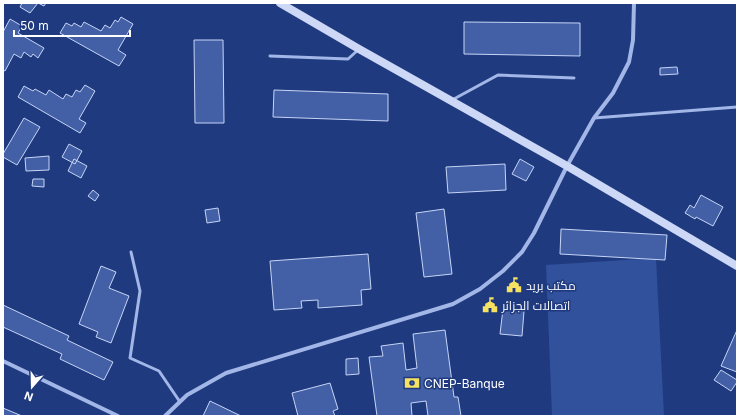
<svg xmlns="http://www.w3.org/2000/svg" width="740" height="419" viewBox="0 0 740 419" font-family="Inter,Cairo,sans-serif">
  <rect width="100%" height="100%" fill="#1f3a7f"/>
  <!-- green -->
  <path fill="#31519d" d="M 656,258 L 664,416 L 552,416 L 546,265 Z"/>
  <!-- building -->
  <path fill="#4360a6" stroke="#c6d5f6" d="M 22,3 L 46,3 L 44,6 L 38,3 L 30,13 L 20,7 Z
    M 121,17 L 133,24 L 118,50 L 126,55 L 119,66 L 60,33 L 66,23 L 72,26 L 74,23 L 81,27 L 84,22 L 101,31 L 105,25 L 110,28 L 115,20 L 118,22 Z
    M 10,19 L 22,26 L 18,33 L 44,48 L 38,58 L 33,54 L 31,57 L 24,52 L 21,58 L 14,54 L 5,71 L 3,70 L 3,32 Z
    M 464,22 L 580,23 L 580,56 L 464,54 Z
    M 194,40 L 223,40 L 224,123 L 195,123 Z
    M 677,67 L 678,74 L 660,75 L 660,68 Z
    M 85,85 L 95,91 L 79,119 L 86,123 L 80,133 L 18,97 L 24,86 L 33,91 L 35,89 L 46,95 L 49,90 L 63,99 L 66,94 L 72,97 L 76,90 L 80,92 Z
    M 274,90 L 388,94 L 388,121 L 273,117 Z
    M 24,118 L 40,127 L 17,165 L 3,157 L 3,154 Z
    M 69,144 L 82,151 L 75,164 L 62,157 Z
    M 49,156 L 49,170 L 26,171 L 25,158 Z
    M 74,159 L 87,166 L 81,178 L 68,171 Z
    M 520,159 L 534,167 L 526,181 L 512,174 Z
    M 505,164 L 506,190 L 448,193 L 446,167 Z
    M 33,179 L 44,179 L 44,187 L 32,186 Z
    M 93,190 L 99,195 L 95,201 L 88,196 Z
    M 701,195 L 723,207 L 713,226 L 696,217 L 695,219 L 685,213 L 690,205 L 694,208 Z
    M 218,208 L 220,221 L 207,223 L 205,210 Z
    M 444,209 L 452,274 L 424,277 L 416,213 Z
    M 561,229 L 667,235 L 665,260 L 560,254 Z
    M 368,254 L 371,289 L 361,290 L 362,305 L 318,308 L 318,300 L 301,301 L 302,308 L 274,310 L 270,261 Z
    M 101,266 L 116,272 L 109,288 L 129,296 L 111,343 L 96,337 L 98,332 L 79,324 Z
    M 3,305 L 69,336 L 67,340 L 113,362 L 104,380 L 60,359 L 62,354 L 3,327 Z
    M 503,309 L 524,311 L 522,336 L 500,334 Z
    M 445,330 L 454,397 L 458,397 L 461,416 L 428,416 L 426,401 L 411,403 L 412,416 L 377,416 L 369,357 L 383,356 L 381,346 L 403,343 L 406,370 L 417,368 L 413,334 Z
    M 737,330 L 737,372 L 721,366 Z
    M 358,358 L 359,374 L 346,375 L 346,359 Z
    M 721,370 L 737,380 L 737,382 L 731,391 L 714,380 Z
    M 330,383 L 338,409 L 333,411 L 335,416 L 298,416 L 292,393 Z
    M 210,401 L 241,416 L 203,416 Z
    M 3,408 L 22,416 L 3,416 Z"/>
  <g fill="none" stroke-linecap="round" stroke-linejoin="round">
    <!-- lane -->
    <path stroke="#a2b7e8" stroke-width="3" d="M 270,56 L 348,59 L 358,50
      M 452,100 L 498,75 L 574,78
      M 594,118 L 737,107
      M 131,252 L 140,291 L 130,358 L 159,371 L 180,402"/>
    <!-- street -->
    <path stroke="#a2b7e8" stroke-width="4" d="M 3,361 L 118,416
      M 165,416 L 187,395 L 226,373 L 453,304 L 480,289 L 503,271 L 522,252 L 534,233 L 567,166 L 594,118 L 613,93 L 629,62 L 633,40 L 634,3"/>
    <!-- secondary -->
    <path stroke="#cdd8f6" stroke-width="8" d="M 280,3 L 359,49 L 567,166 L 737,266"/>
  </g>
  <!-- icons -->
  <defs>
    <g id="civic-bare" transform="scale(1.2)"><path d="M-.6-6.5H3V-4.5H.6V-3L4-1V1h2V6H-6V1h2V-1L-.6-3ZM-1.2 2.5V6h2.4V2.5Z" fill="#f6e262" stroke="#1f3a7f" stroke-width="2.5" paint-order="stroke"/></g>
    <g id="bank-bare" transform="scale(1.2)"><path d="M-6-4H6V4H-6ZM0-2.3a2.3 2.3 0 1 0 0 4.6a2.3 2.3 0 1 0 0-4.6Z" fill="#f6e262" stroke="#1f3a7f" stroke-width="2.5" paint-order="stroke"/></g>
  </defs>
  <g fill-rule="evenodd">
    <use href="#civic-bare" x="514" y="285"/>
    <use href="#civic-bare" x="490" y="305"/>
    <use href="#bank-bare" x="412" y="383"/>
  </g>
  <g text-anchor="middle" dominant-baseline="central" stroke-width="3" stroke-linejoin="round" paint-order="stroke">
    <!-- poi labels -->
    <g font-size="12" fill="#fff" stroke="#1f3a7f" text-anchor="start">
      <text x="526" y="285">مكتب بريد</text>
      <text x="502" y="305">اتصالات الجزائر</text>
      <text x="424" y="383">CNEP-Banque</text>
    </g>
  </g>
  <!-- border -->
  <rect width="740" height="419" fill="none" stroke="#ffffff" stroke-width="8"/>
  <!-- north arrow -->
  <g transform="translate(32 387) rotate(200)" stroke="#1f3a7f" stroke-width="3" paint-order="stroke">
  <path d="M0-3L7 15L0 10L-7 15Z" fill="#ffffff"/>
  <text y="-6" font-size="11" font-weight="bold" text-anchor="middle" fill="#ffffff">N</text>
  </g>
  <!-- scale -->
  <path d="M14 30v6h116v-6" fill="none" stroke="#ffffff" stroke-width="2"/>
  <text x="20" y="30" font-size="12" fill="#ffffff" stroke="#1f3a7f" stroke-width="3" paint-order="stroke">50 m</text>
</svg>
